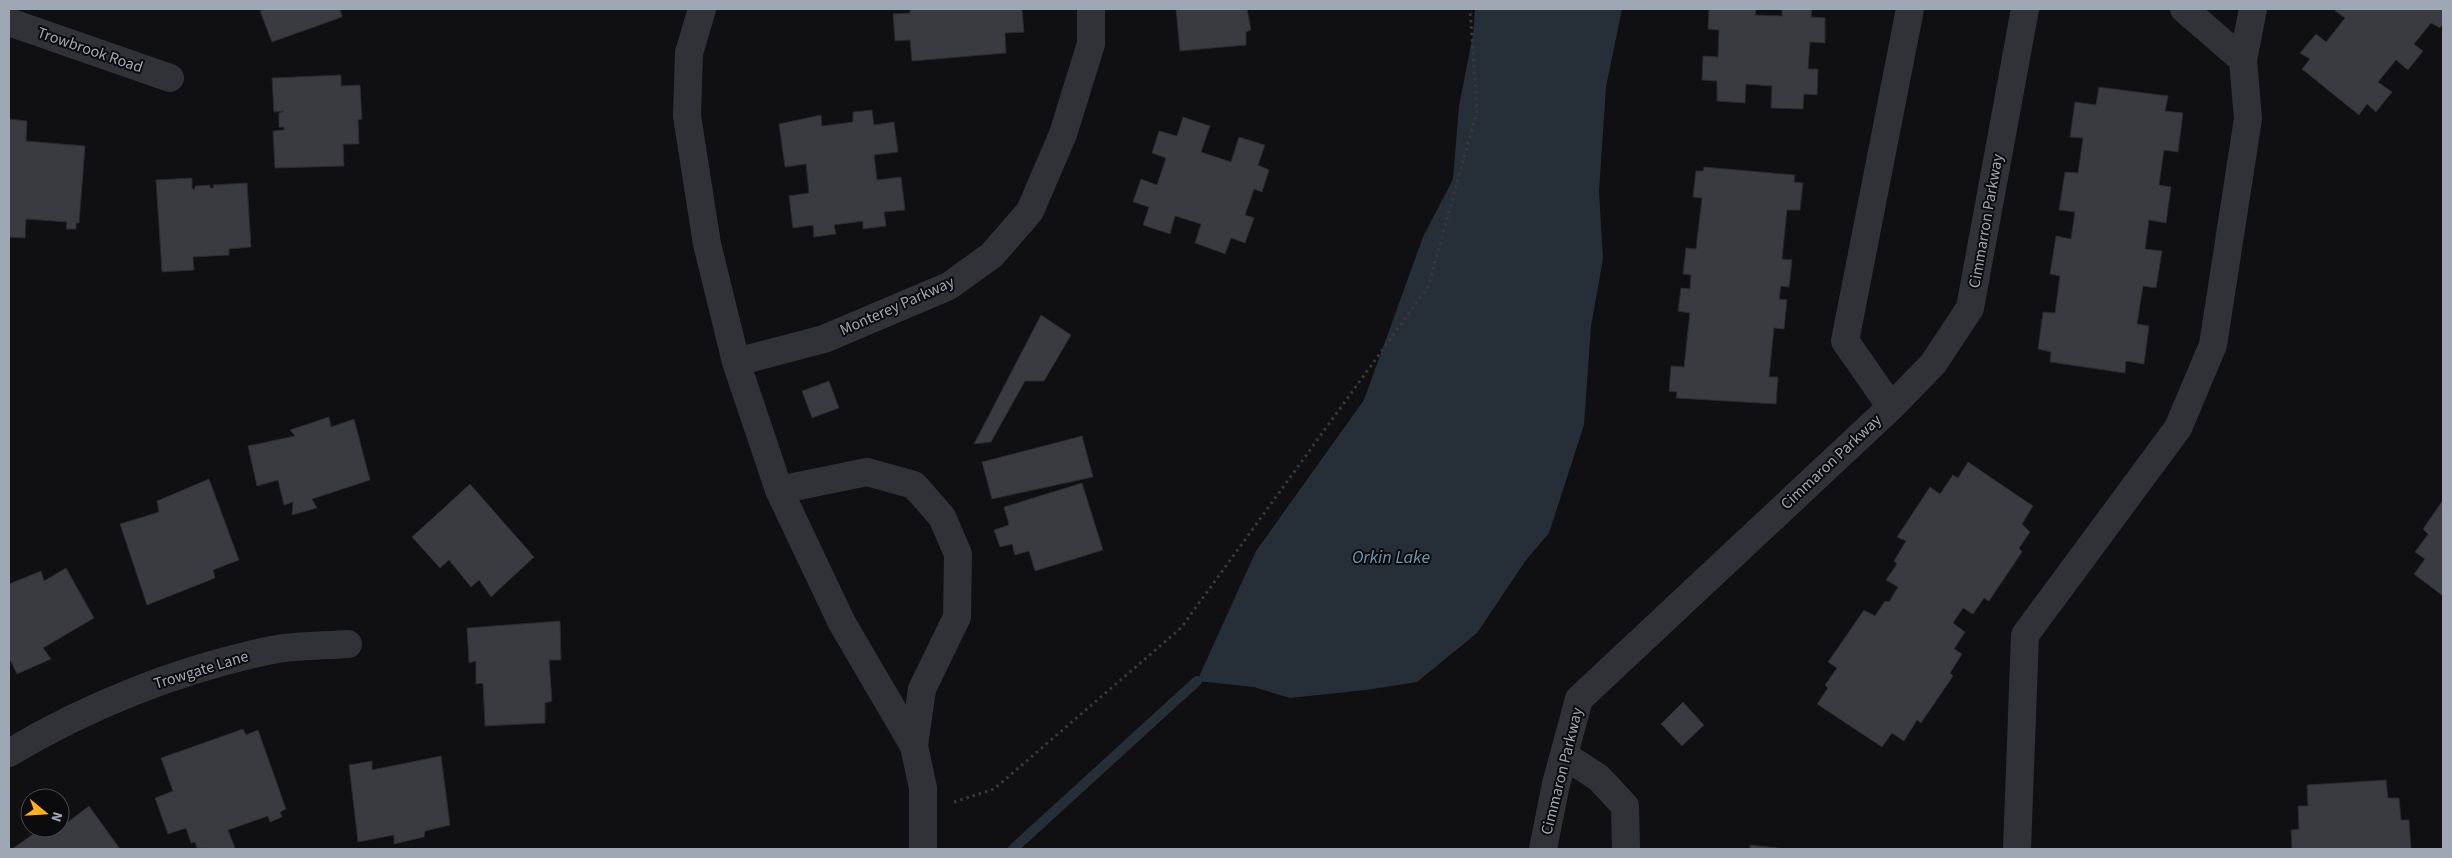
<svg xmlns="http://www.w3.org/2000/svg" width="2452" height="858" viewBox="0 0 2452 858" font-family="'Source Sans 3',sans-serif">
  <rect width="100%" height="100%" fill="#101012"/>
  <!-- water -->
  <path fill="#262f37" d="M 1475,9 L 1622,9 L 1606,87 L 1599,191 L 1603,259 L 1591,326 L 1584,425 L 1549,533 L 1526,560 L 1477,633 L 1417,682 L 1366,690 L 1290,698 L 1254,687 L 1197,681 L 1256,551 L 1364,400 L 1423,237 L 1453,179 L 1459,106 L 1473,35 Z"/>
  <g fill="none" stroke-linecap="round" stroke-linejoin="round">
    <!-- stream -->
    <path stroke="#262f37" stroke-width="10" d="M 1013,849 L 1197,681"/>
  </g>
  <!-- building -->
  <path fill="#3a3b40" stroke="#2a2a2e" d="M 265,9 L 340,9 L 342,17 L 272,42 L 260,11 Z
    M 910,9 L 1022,9 L 1024,32 L 1005,33 L 1006,53 L 912,61 L 910,40 L 895,41 L 893,14 L 910,13 Z
    M 1176,9 L 1247,9 L 1251,30 L 1246,32 L 1246,45 L 1180,51 Z
    M 1709,9 L 1756,9 L 1755,15 L 1782,16 L 1782,9 L 1812,9 L 1811,17 L 1825,18 L 1825,43 L 1810,42 L 1808,69 L 1818,69 L 1817,95 L 1804,94 L 1803,109 L 1771,108 L 1772,86 L 1746,84 L 1745,103 L 1717,101 L 1717,81 L 1702,80 L 1703,56 L 1718,57 L 1719,30 L 1708,29 Z
    M 2336,9 L 2443,9 L 2443,24 L 2440,28 L 2431,23 L 2414,44 L 2423,51 L 2408,70 L 2396,60 L 2378,82 L 2392,92 L 2376,112 L 2367,104 L 2359,115 L 2302,69 L 2310,59 L 2300,53 L 2316,34 L 2326,42 L 2345,18 L 2335,11 Z
    M 341,75 L 341,86 L 360,85 L 362,119 L 358,120 L 359,144 L 343,144 L 344,166 L 275,168 L 273,131 L 284,130 L 284,127 L 279,127 L 279,113 L 284,111 L 274,112 L 272,78 Z
    M 2099,87 L 2168,96 L 2165,111 L 2183,113 L 2178,152 L 2164,150 L 2159,185 L 2171,187 L 2166,223 L 2149,220 L 2145,249 L 2162,251 L 2156,288 L 2143,286 L 2137,324 L 2149,326 L 2144,364 L 2126,361 L 2125,373 L 2050,362 L 2051,352 L 2038,349 L 2043,312 L 2055,313 L 2060,276 L 2050,274 L 2056,236 L 2071,239 L 2075,212 L 2059,210 L 2065,172 L 2078,173 L 2083,138 L 2070,137 L 2075,102 L 2096,105 Z
    M 872,110 L 874,125 L 894,122 L 898,152 L 874,155 L 877,180 L 901,177 L 905,210 L 884,212 L 886,226 L 863,229 L 863,221 L 834,225 L 836,234 L 814,237 L 813,225 L 793,228 L 789,196 L 809,193 L 806,164 L 785,167 L 779,124 L 821,115 L 822,126 L 853,122 L 853,112 Z
    M 1183,117 L 1210,126 L 1201,152 L 1231,162 L 1239,137 L 1265,145 L 1258,165 L 1269,170 L 1262,192 L 1254,189 L 1245,215 L 1254,218 L 1245,243 L 1231,238 L 1225,254 L 1195,243 L 1201,224 L 1175,216 L 1170,234 L 1143,225 L 1149,207 L 1133,202 L 1141,179 L 1157,185 L 1166,158 L 1152,153 L 1159,131 L 1177,136 Z
    M 9,119 L 27,121 L 26,141 L 85,146 L 79,223 L 76,223 L 76,229 L 66,229 L 67,222 L 26,219 L 25,238 L 9,237 Z
    M 1704,167 L 1795,175 L 1794,182 L 1803,183 L 1800,210 L 1787,210 L 1782,259 L 1792,260 L 1789,287 L 1781,286 L 1779,299 L 1787,300 L 1784,329 L 1774,328 L 1769,377 L 1778,377 L 1776,404 L 1676,398 L 1677,392 L 1669,391 L 1671,366 L 1684,367 L 1690,313 L 1678,311 L 1681,288 L 1690,289 L 1691,275 L 1683,274 L 1686,248 L 1696,249 L 1702,198 L 1693,197 L 1696,171 L 1703,171 Z
    M 192,178 L 192,189 L 195,189 L 195,186 L 210,185 L 210,188 L 214,188 L 213,185 L 247,183 L 251,247 L 229,249 L 229,255 L 193,257 L 194,270 L 162,272 L 156,180 Z
    M 1041,315 L 1071,335 L 1044,381 L 1025,381 L 991,442 L 974,444 Z
    M 829,381 L 839,408 L 812,418 L 802,391 Z
    M 329,417 L 331,427 L 354,419 L 370,480 L 312,499 L 317,508 L 292,515 L 293,502 L 284,505 L 278,480 L 257,486 L 248,446 L 295,436 L 290,430 Z
    M 1082,436 L 1093,477 L 992,499 L 982,462 Z
    M 1968,462 L 2033,506 L 2022,524 L 2030,532 L 2019,548 L 2022,552 L 1989,601 L 1984,598 L 1973,614 L 1963,608 L 1953,623 L 1965,632 L 1954,649 L 1962,654 L 1950,673 L 1953,676 L 1921,723 L 1917,720 L 1904,741 L 1892,733 L 1882,747 L 1817,704 L 1828,688 L 1825,685 L 1837,668 L 1828,662 L 1864,610 L 1875,616 L 1885,601 L 1889,602 L 1898,587 L 1886,580 L 1897,564 L 1894,561 L 1906,541 L 1897,537 L 1930,487 L 1940,494 L 1953,475 L 1958,478 Z
    M 209,479 L 239,560 L 213,570 L 215,578 L 147,605 L 120,524 L 159,512 L 157,501 Z
    M 1082,483 L 1103,550 L 1035,571 L 1029,551 L 1015,555 L 1012,544 L 1000,547 L 994,530 L 1009,525 L 1004,507 Z
    M 470,484 L 534,557 L 491,597 L 479,580 L 471,587 L 449,560 L 440,568 L 412,537 Z
    M 2443,500 L 2443,596 L 2414,574 L 2425,559 L 2415,552 L 2428,534 L 2423,529 Z
    M 66,568 L 94,618 L 43,648 L 51,659 L 17,674 L 9,658 L 9,584 L 41,571 L 44,581 Z
    M 560,621 L 561,660 L 549,660 L 552,701 L 545,703 L 545,723 L 485,726 L 483,683 L 476,684 L 476,661 L 469,663 L 467,628 Z
    M 1683,702 L 1704,725 L 1682,746 L 1661,724 Z
    M 243,729 L 246,735 L 258,730 L 286,809 L 280,812 L 282,817 L 270,822 L 268,816 L 228,830 L 235,848 L 232,849 L 197,848 L 195,842 L 191,843 L 186,828 L 168,834 L 155,798 L 173,791 L 161,758 Z
    M 441,756 L 450,825 L 425,831 L 424,837 L 394,844 L 394,835 L 358,842 L 349,765 L 372,761 L 372,770 Z
    M 2386,780 L 2388,798 L 2399,798 L 2401,820 L 2409,820 L 2411,849 L 2292,849 L 2291,830 L 2299,829 L 2298,806 L 2308,806 L 2307,785 Z
    M 89,806 L 120,849 L 12,849 L 39,830 L 46,838 L 43,834 L 51,828 L 60,828 Z
    M 1750,845 L 1786,849 L 1750,849 Z"/>
  <g fill="none" stroke-linecap="round" stroke-linejoin="round">
    <!-- path -->
    <path stroke="#37393e" stroke-width="3" stroke-dasharray="2.5 4" stroke-linecap="butt" d="M 954,802 L 994,789 L 1181,628 L 1428,287 L 1477,111 L 1470,9"/>
    <!-- street -->
    <path stroke="#313237" stroke-width="28" d="M 702,9 L 689,53 L 687,116 L 707,244 L 736,362 L 779,490 L 842,623 L 914,746 L 923,788 L 923,849
      M 2184,9 L 2243,60
      M 9,22 L 170,78
      M 736,362 L 824,339 L 949,286 L 992,255 L 1030,211 L 1063,134 L 1091,44 L 1091,9
      M 1891,407 L 1933,364 L 1970,308 L 2025,9
      M 779,490 L 867,472 L 914,485 L 942,517 L 958,554 L 957,617 L 922,689 L 914,746
      M 9,753 C 87,706 178,670 267,651 C 293,645 321,646 348,644
      M 1564,755 L 1599,778 L 1625,806 L 1626,849
      M 1543,849 L 1556,784 L 1579,699 L 1891,407 L 1845,341 L 1910,9
      M 2017,849 L 2025,635 L 2178,428 L 2213,345 L 2248,119 L 2243,60 L 2253,9"/>
  </g>
  <g text-anchor="middle" dominant-baseline="central" stroke-width="4" stroke-linejoin="round" paint-order="stroke">
    <!-- street labels -->
    <g font-size="16" fill="#a0a7b4" stroke="#0b0b0d">
      <text transform="translate(90 50) rotate(19)">Trowbrook Road</text>
      <text transform="translate(1986 221) rotate(-80)">Cimmarron Parkway</text>
      <text transform="translate(897 306) rotate(-24)">Monterey Parkway</text>
      <text transform="translate(1831 462) rotate(-43)">Cimmaron Parkway</text>
      <text transform="translate(201 670) rotate(-17)">Trowgate Lane</text>
      <text transform="translate(1562 771) rotate(-76)">Cimmaron Parkway</text>
    </g>
    <!-- water labels -->
    <g font-size="18" font-style="italic" fill="#7396b4" stroke="#0b0b0d">
      <text x="1391" y="557">Orkin Lake</text>
    </g>
  </g>
  <!-- border -->
  <rect width="2452" height="858" fill="none" stroke="#a0a7b4" stroke-width="20"/>
  <!-- north arrow -->
  <g transform="translate(45 813) rotate(108)"><circle r="24" fill="#0b0b0d" stroke="#474950"/>
  <path d="M0-4L9 19L0 12L-9 19Z" fill="#ffaf1b"/>
  <text y="-8" font-size="14" font-weight="bold" text-anchor="middle" fill="#a0a7b4">N</text>
  </g>
</svg>
